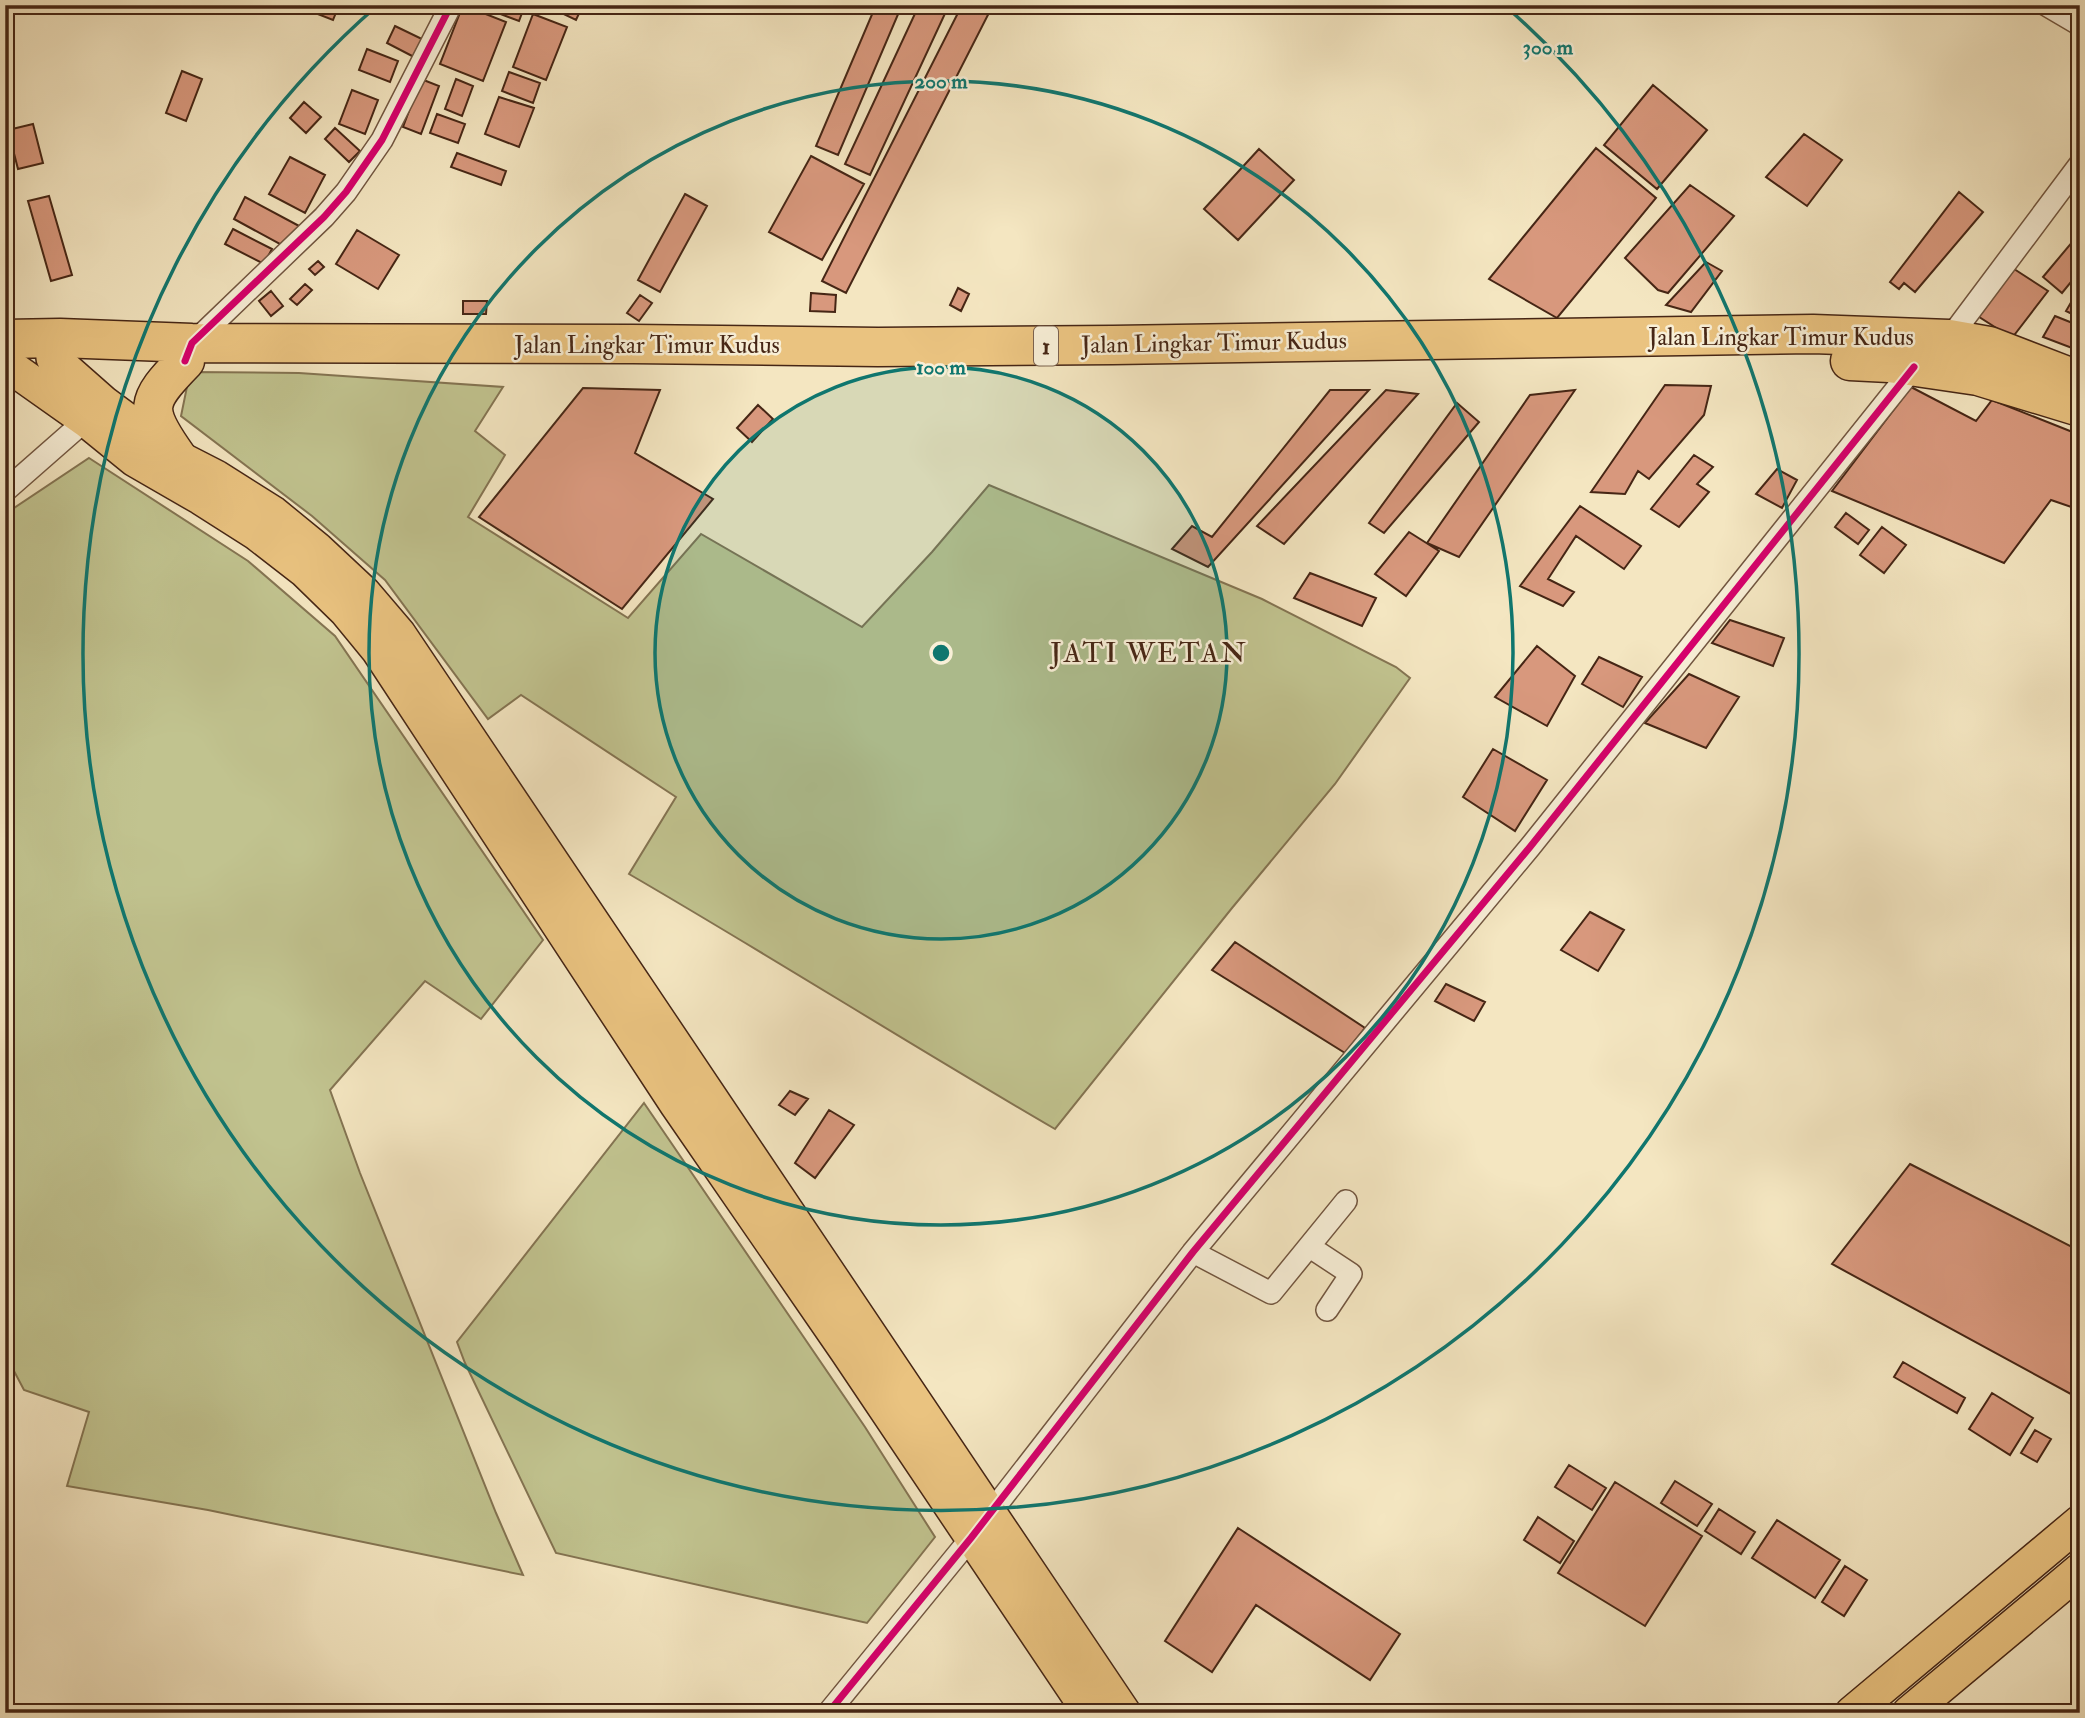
<svg xmlns="http://www.w3.org/2000/svg" width="2085" height="1718" viewBox="0 0 2085 1718" font-family="'IM FELL Double Pica',serif">
  <rect width="100%" height="100%" fill="#f4e6c1"/>
  <filter id="stains"><feTurbulence type="fractalNoise" baseFrequency=".00286" numOctaves="4"/><feColorMatrix values="0 0 0 0 .2 0 0 0 0 .09 0 0 0 0 .02 0 0 0 .5 -.17"/></filter>
  <radialGradient id="worn" r=".72"><stop offset=".6" stop-color="#630" stop-opacity="0"/><stop offset="1" stop-color="#630" stop-opacity=".3"/></radialGradient>
  <!-- green -->
  <path fill="#c1c38f" stroke="#847452" stroke-width="2" d="M 190,372 L 299,373 L 503,387 L 475,431 L 505,455 L 468,517 L 628,618 L 701,534 L 862,627 L 932,552 L 989,485 L 1262,599 L 1396,667 L 1410,678 L 1335,784 L 1232,908 L 1055,1129 C 912,1046 772,957 629,874 L 676,797 L 521,695 L 488,719 L 385,580 L 312,516 L 181,416 Z
    M 89,458 L 248,561 L 335,636 L 543,940 L 481,1019 L 425,981 L 330,1090 L 360,1173 L 496,1513 L 523,1575 L 208,1510 L 67,1486 L 89,1412 L 24,1390 L 5,1354 L 5,514 Z
    M 644,1103 L 865,1427 L 935,1537 L 867,1623 L 556,1553 L 465,1363 L 457,1342 Z"/>
  <!-- building -->
  <path fill="#d8987d" stroke="#462615" stroke-width="2" d="M 319,5 L 339,5 L 333,20 L 315,13 Z
    M 389,5 L 419,5 L 417,12 Z
    M 463,5 L 506,22 L 483,81 L 440,64 Z
    M 477,5 L 525,5 L 519,21 Z
    M 552,5 L 583,5 L 576,20 L 551,8 Z
    M 876,5 L 902,5 L 838,155 L 816,146 Z
    M 919,5 L 949,5 L 870,175 L 845,164 Z
    M 962,5 L 993,5 L 846,293 L 822,281 Z
    M 533,14 L 567,27 L 546,80 L 513,67 Z
    M 395,26 L 424,40 L 416,58 L 387,43 Z
    M 367,49 L 398,61 L 390,82 L 359,70 Z
    M 182,71 L 202,79 L 186,121 L 166,113 Z
    M 509,72 L 540,83 L 533,103 L 502,91 Z
    M 421,79 L 439,86 L 421,134 L 403,127 Z
    M 456,79 L 473,86 L 462,116 L 445,109 Z
    M 1653,85 L 1707,130 L 1657,189 L 1604,145 Z
    M 352,90 L 378,100 L 365,134 L 339,124 Z
    M 499,97 L 534,108 L 519,147 L 485,134 Z
    M 304,102 L 321,117 L 306,133 L 290,118 Z
    M 437,114 L 465,124 L 458,143 L 430,133 Z
    M 33,124 L 43,163 L 18,169 L 8,130 Z
    M 335,128 L 360,151 L 349,162 L 325,139 Z
    M 1804,134 L 1842,160 L 1807,206 L 1766,177 Z
    M 1596,148 L 1656,198 L 1557,318 L 1489,279 Z
    M 1259,149 L 1294,180 L 1238,240 L 1204,209 Z
    M 457,153 L 506,171 L 501,185 L 451,167 Z
    M 811,156 L 864,184 L 822,260 L 769,232 Z
    M 290,157 L 325,175 L 305,213 L 269,194 Z
    M 1690,185 L 1734,216 L 1668,293 L 1658,290 L 1625,258 Z
    M 1959,192 L 1983,212 L 1915,292 L 1904,283 L 1899,289 L 1890,282 Z
    M 685,194 L 707,206 L 660,292 L 638,280 Z
    M 49,196 L 72,275 L 51,281 L 28,201 Z
    M 245,197 L 301,227 L 289,249 L 234,219 Z
    M 2080,206 L 2080,220 L 2073,214 Z
    M 233,229 L 272,249 L 264,264 L 225,244 Z
    M 357,230 L 399,255 L 378,289 L 336,264 Z
    M 2073,241 L 2080,246 L 2080,271 L 2062,293 L 2043,277 Z
    M 318,261 L 324,267 L 315,275 L 309,269 Z
    M 1706,262 L 1722,271 L 1691,312 L 1666,305 Z
    M 2011,267 L 2048,291 L 2012,338 L 1973,313 Z
    M 305,284 L 312,290 L 297,305 L 290,299 Z
    M 2080,287 L 2080,318 L 2066,311 Z
    M 958,288 L 969,294 L 961,311 L 950,305 Z
    M 271,291 L 283,306 L 271,316 L 259,301 Z
    M 811,293 L 836,295 L 835,312 L 810,311 Z
    M 640,295 L 652,303 L 639,321 L 627,313 Z
    M 463,301 L 487,301 L 486,314 L 463,314 Z
    M 2055,316 L 2080,326 L 2080,351 L 2043,337 Z
    M 1665,385 L 1711,386 L 1704,415 L 1649,479 L 1638,471 L 1625,494 L 1591,492 Z
    M 1911,387 L 1976,421 L 1992,400 L 2080,435 L 2080,510 L 2051,500 L 2004,563 L 1832,491 Z
    M 583,388 L 660,390 L 635,453 L 713,499 L 622,609 L 479,517 Z
    M 1330,390 L 1369,390 L 1208,567 L 1172,549 L 1192,526 L 1212,537 Z
    M 1386,390 L 1418,394 L 1284,544 L 1257,526 Z
    M 1575,390 L 1459,557 L 1427,543 L 1530,395 Z
    M 1457,403 L 1479,422 L 1384,533 L 1369,523 Z
    M 758,405 L 773,419 L 752,442 L 737,428 Z
    M 1694,455 L 1713,467 L 1697,484 L 1709,492 L 1679,527 L 1651,509 Z
    M 1777,469 L 1797,480 L 1782,508 L 1756,494 Z
    M 1580,506 L 1641,546 L 1624,569 L 1576,536 L 1548,579 L 1574,592 L 1563,606 L 1520,586 Z
    M 1846,513 L 1869,530 L 1858,544 L 1835,527 Z
    M 1882,527 L 1906,545 L 1884,573 L 1860,555 Z
    M 1409,532 L 1439,551 L 1406,596 L 1375,574 Z
    M 1310,573 L 1376,598 L 1362,626 L 1294,598 Z
    M 1730,620 L 1784,638 L 1773,666 L 1712,643 Z
    M 1537,646 L 1575,676 L 1547,726 L 1495,697 Z
    M 1599,657 L 1642,677 L 1623,707 L 1582,684 Z
    M 1689,674 L 1739,697 L 1706,748 L 1645,723 Z
    M 1493,749 L 1547,780 L 1515,831 L 1463,797 Z
    M 1590,912 L 1624,930 L 1598,971 L 1561,950 Z
    M 1235,942 L 1365,1028 L 1345,1053 L 1212,970 Z
    M 1446,984 L 1485,1002 L 1474,1021 L 1435,1001 Z
    M 790,1091 L 808,1099 L 795,1115 L 779,1105 Z
    M 829,1110 L 854,1125 L 815,1178 L 795,1163 Z
    M 1910,1164 L 2080,1251 L 2080,1399 L 1832,1264 Z
    M 1903,1362 L 1965,1398 L 1957,1413 L 1894,1377 Z
    M 1992,1393 L 2033,1418 L 2010,1455 L 1969,1429 Z
    M 2035,1430 L 2051,1439 L 2037,1462 L 2021,1453 Z
    M 1569,1465 L 1606,1488 L 1592,1510 L 1555,1487 Z
    M 1675,1481 L 1712,1504 L 1697,1526 L 1661,1503 Z
    M 1615,1482 L 1702,1536 L 1645,1626 L 1558,1573 Z
    M 1719,1509 L 1755,1532 L 1741,1554 L 1705,1531 Z
    M 1538,1517 L 1574,1541 L 1560,1563 L 1524,1540 Z
    M 1777,1520 L 1840,1560 L 1815,1598 L 1752,1558 Z
    M 1238,1528 L 1400,1634 L 1370,1680 L 1256,1605 L 1212,1672 L 1165,1641 Z
    M 1845,1566 L 1867,1580 L 1844,1616 L 1822,1602 Z"/>
  <g fill="none" stroke-linecap="round" stroke-linejoin="round">
    <!-- street casing -->
    <g stroke="#725640" stroke-width="24">
      <path id="street" d="M 2046,5 L 2080,25
        M 1949,339 L 2080,164
        M 192,344 L 324,217 L 346,192 L 382,140 L 451,5
        M 5,491 L 95,412
        M 1310,1247 L 1351,1274 L 1327,1310
        M 1193,1252 L 1271,1293 L 1346,1201
        M 828,1713 L 971,1538 L 1193,1252 L 1530,847 L 1914,367"/>
    </g>
    <!-- primary casing -->
    <g stroke="#462615" stroke-width="36">
      <path id="primary" d="M 52,338 L 53,358 L 104,403 L 177,457 L 216,477 L 273,513 L 317,549 L 364,593 L 399,634 L 1124,1713
        M 5,363 L 87,421 L 135,460 L 201,498 L 256,533 L 305,571 L 346,611 L 378,650 L 677,1105 L 846,1350 L 1090,1713
        M 1852,1713 L 2080,1522
        M 1909,1713 L 2080,1570"/>
    </g>
    <!-- highway casing -->
    <g stroke="#462615" stroke-width="41">
      <path id="highway" d="M 5,339 L 60,338 L 192,343 L 633,344 L 878,347 L 1113,345 L 1813,334 L 1949,339 L 1989,346 L 2080,381
        M 1850,361 L 1889,363 L 1978,376 L 2080,407
        M 177,457 C 143,409 145,402 185,361"/>
    </g>
    <!-- street -->
    <use href="#street" stroke="#f8efd7" stroke-width="21"/>
    <!-- primary -->
    <use href="#primary" stroke="#eac380" stroke-width="33"/>
    <!-- highway -->
    <use href="#highway" stroke="#eac380" stroke-width="38"/>
    <!-- cycleway casing -->
    <g stroke="#f8efd7" stroke-width="11">
      <path id="cycleway" d="M 185,361 L 192,343 L 324,217 L 346,192 L 382,140 L 451,5
        M 828,1713 L 971,1538 L 1193,1252 L 1530,847 L 1914,367"/>
    </g>
    <!-- cycleway -->
    <use href="#cycleway" stroke="#d6006c" stroke-width="7"/>
  </g>
  <!-- distance rings -->
  <circle cx="941" cy="653" r="286" fill="#0f766e" fill-opacity=".12"/>
  <g fill="none" stroke="#0f766e" stroke-width="3.5">
    <circle cx="941" cy="653" r="286"/>
    <circle cx="941" cy="653" r="572"/>
    <path d="M1504 5A858 858 0 1 1 378 5"/>
  </g>
  <g text-anchor="middle" dominant-baseline="central" stroke-width="5" stroke-linejoin="round" paint-order="stroke">
    <!-- shield labels -->
    <rect fill="#f8efd7" stroke="#7b624f" stroke-width="2" x="1034" y="326.5" width="24" height="39" rx="5"/>
    <g font-size="23" font-weight="bold" fill="#462615">
      <text x="1046" y="346">1</text>
    </g>
    <!-- street labels -->
    <g font-size="24" fill="#462615" stroke="#f8efd7">
      <text x="1781" y="337">Jalan Lingkar Timur Kudus</text>
      <text transform="translate(1214 343) rotate(-1)">Jalan Lingkar Timur Kudus</text>
      <text x="647" y="345">Jalan Lingkar Timur Kudus</text>
    </g>
    <!-- quarter labels -->
    <g font-size="28" letter-spacing="2" fill="#462615" stroke="#f8efd7">
      <text x="1149" y="653">JATI WETAN</text>
    </g>
  </g>
  <circle cx="941" cy="653" r="10" fill="#0f766e" stroke="#f8efd7" stroke-width="3.5"/>
  <g font-size="21" text-anchor="middle" font-weight="bold" fill="#0f766e" stroke="#f8efd7" stroke-width="5" stroke-linejoin="round" paint-order="stroke">
    <text x="1548" y="54">300 m</text>
    <text x="941" y="88">200 m</text>
    <text x="941" y="374">100 m</text>
  </g>
  <!-- margin -->
  <rect width="2085" height="1718" fill="none" stroke="#f4e6c1" stroke-width="28"/>
  <rect x="7" y="7" width="2071" height="1704" fill="none" stroke="#462615" stroke-width="3.5"/>
  <rect x="14" y="14" width="2057" height="1690" fill="none" stroke="#462615" stroke-width="2"/>
  <rect width="100%" height="100%" filter="url(#stains)"/>
  <rect width="100%" height="100%" fill="url(#worn)"/>
</svg>
